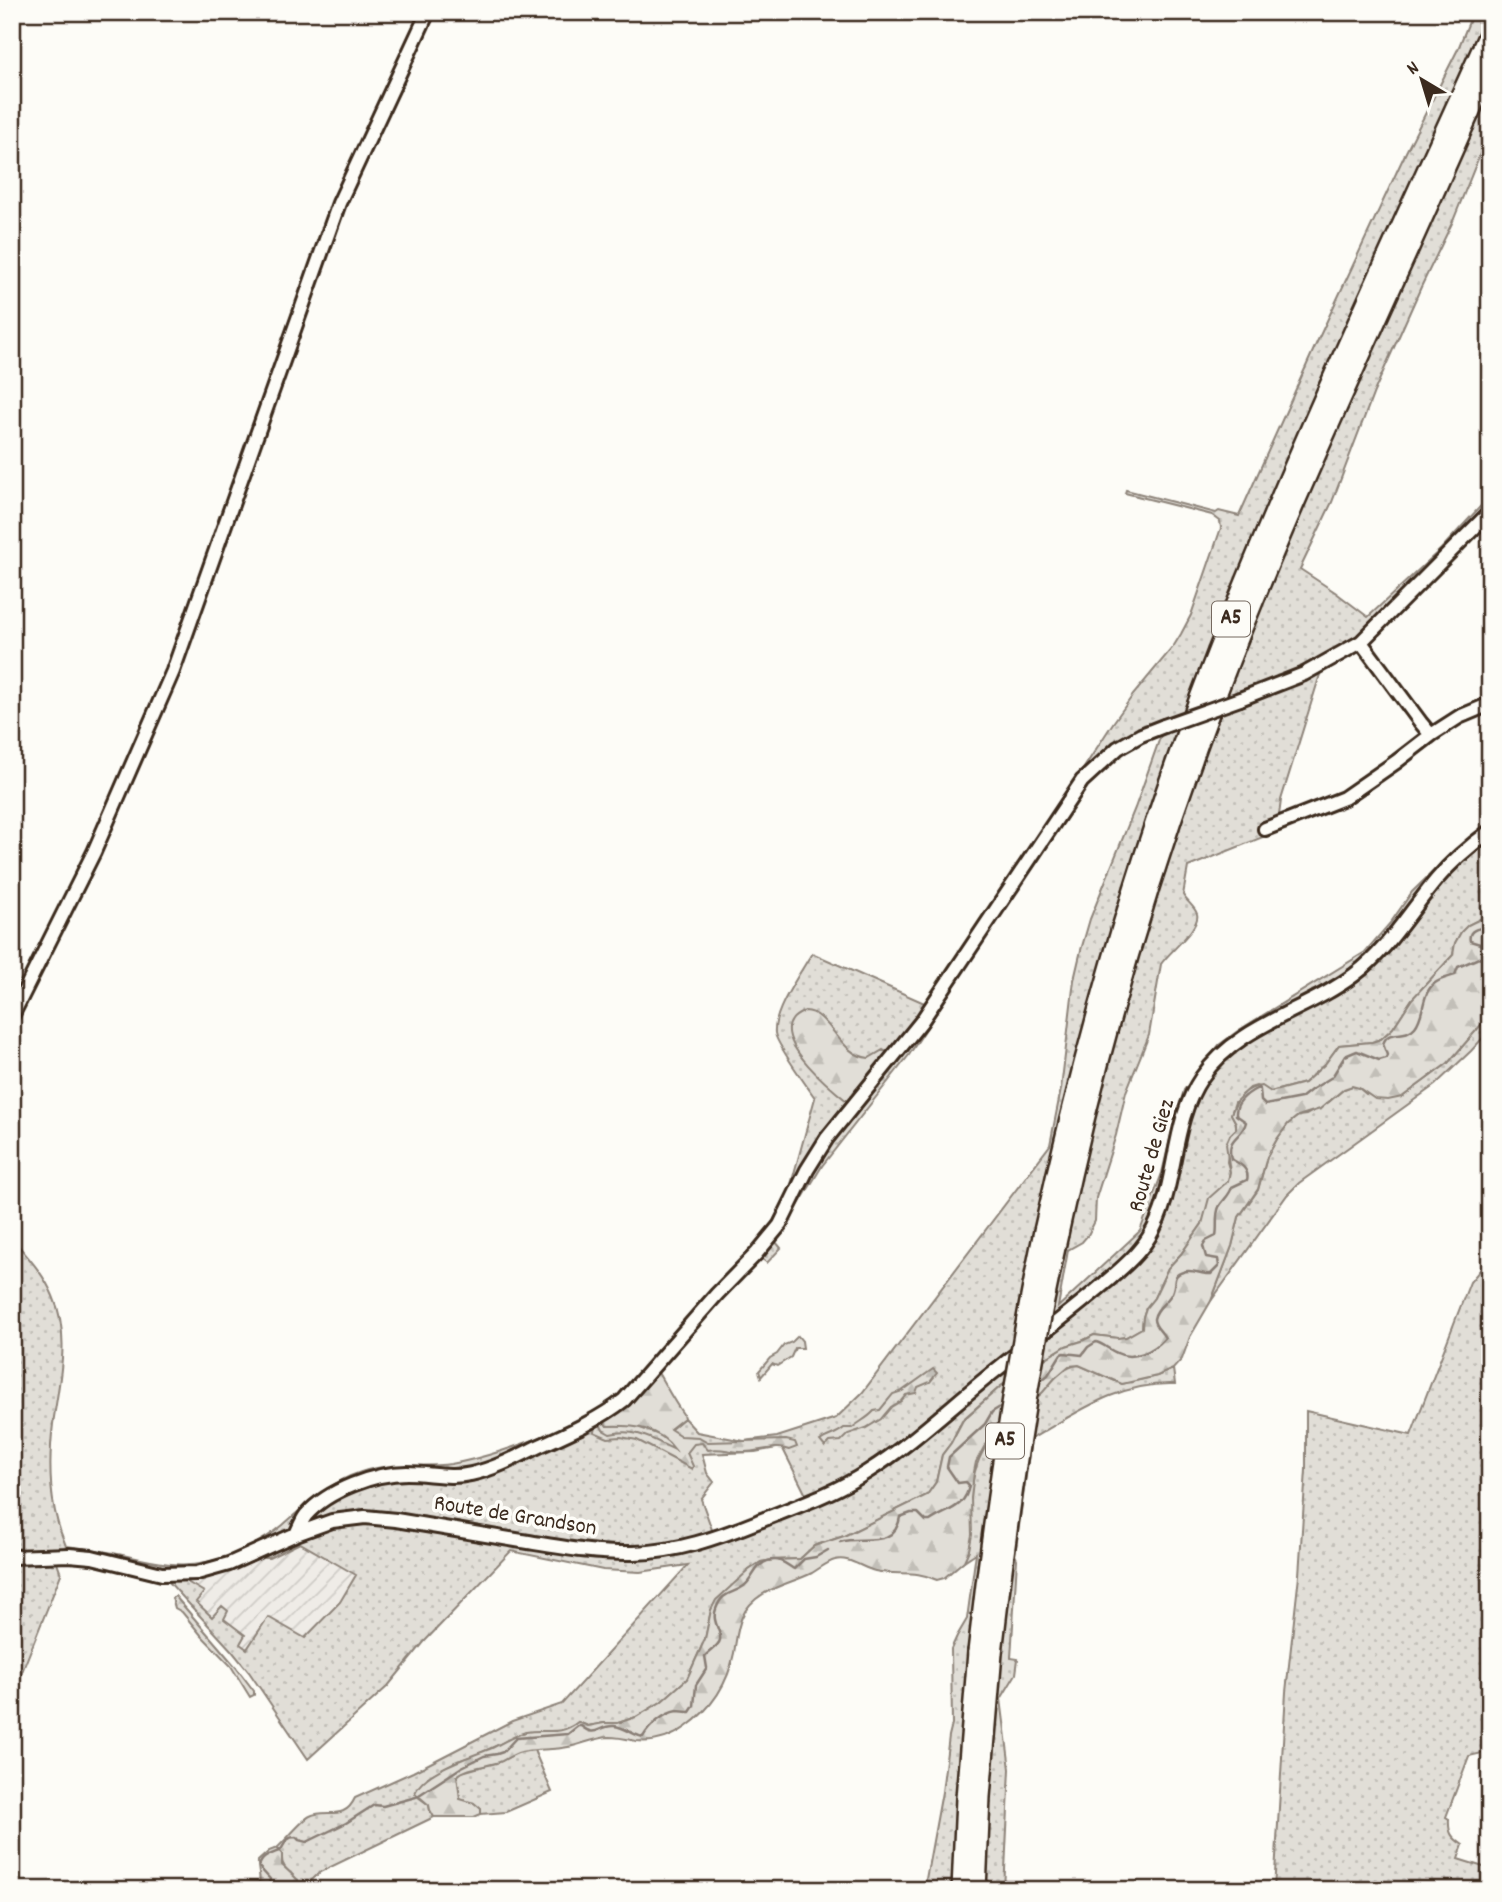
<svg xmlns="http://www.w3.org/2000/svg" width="1502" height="1902" viewBox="0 0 1502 1902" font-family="Dekko,sans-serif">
  <defs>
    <pattern id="industrial-furrows" width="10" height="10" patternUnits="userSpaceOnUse" patternTransform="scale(1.75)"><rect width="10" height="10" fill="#efece7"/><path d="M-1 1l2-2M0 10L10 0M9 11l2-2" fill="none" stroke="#cecbc6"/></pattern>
    <pattern id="grass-dots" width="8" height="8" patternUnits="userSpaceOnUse" patternTransform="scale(1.75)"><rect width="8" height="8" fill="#e1ded7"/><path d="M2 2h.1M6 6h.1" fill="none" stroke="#c2bfb8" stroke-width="1.8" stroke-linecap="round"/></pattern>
    <pattern id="forest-firs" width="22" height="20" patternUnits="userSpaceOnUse" patternTransform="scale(1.75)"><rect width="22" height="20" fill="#e1ded7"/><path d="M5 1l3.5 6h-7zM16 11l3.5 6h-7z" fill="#c2bfb8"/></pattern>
  </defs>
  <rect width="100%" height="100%" fill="#fdfcf7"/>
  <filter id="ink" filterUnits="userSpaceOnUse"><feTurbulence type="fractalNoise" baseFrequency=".0143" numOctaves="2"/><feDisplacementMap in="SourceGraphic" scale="14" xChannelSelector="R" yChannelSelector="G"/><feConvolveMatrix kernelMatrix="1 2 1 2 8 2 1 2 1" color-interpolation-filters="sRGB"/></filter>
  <g filter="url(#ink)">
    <!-- industrial -->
    <path fill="url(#industrial-furrows)" d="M 300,1543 L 356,1576 L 340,1602 L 305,1638 L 263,1624 L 247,1649 L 240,1644 L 245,1635 L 224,1618 L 228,1611 L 213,1617 L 196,1602 L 203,1591 L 182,1579 L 168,1581 L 162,1574 L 248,1555 L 270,1558 Z"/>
    <!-- grass -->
    <path fill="url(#grass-dots)" stroke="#8e847a" stroke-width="2" fill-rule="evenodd" d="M 1473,12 L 1490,12 L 1490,129 L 1453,221 L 1421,287 L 1374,392 L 1332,502 L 1300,569 L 1335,592 L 1368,617 L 1441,549 L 1490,496 L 1490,512 L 1401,603 L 1323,665 L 1281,800 L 1278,823 L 1268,835 L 1188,867 L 1183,895 C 1187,902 1195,907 1197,914 C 1201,927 1169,952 1161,964 L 1149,1035 L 1126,1092 L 1116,1135 L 1096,1198 L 1095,1221 L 1088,1235 L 1082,1242 L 1068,1250 L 1058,1307 L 1140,1231 L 1162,1173 L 1171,1135 L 1184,1090 L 1219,1045 L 1239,1030 L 1365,952 L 1391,922 L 1412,892 L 1450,855 L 1490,824 L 1490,914 L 1468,925 L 1461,932 L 1455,943 L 1453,955 L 1412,999 L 1393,1028 L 1381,1039 L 1372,1042 L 1339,1045 L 1325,1064 L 1304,1083 L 1270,1092 L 1256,1086 L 1250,1088 L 1235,1102 L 1231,1114 L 1236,1123 L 1236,1129 L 1230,1135 L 1227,1162 L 1230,1172 L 1228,1181 L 1206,1213 L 1202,1224 L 1181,1254 L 1168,1268 L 1154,1298 L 1146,1308 L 1143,1317 L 1142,1328 L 1126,1337 L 1118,1338 L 1094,1335 L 1082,1341 L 1066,1346 L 1001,1386 L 962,1420 L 951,1443 L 942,1455 L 936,1482 L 927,1495 L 844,1536 L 814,1546 L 800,1559 L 773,1560 L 761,1562 L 749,1570 L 716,1601 L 711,1610 L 705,1639 L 687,1679 L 661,1702 L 636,1717 L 618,1723 L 604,1723 L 588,1726 L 578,1722 L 567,1731 L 526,1732 L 476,1755 L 455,1762 L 428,1777 L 418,1797 L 429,1805 L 430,1811 L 434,1817 L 320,1872 L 302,1890 L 299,1890 C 299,1870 280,1875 282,1854 L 277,1848 C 284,1842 303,1819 310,1816 C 327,1808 344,1822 355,1798 L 413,1772 L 512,1721 L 562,1704 L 688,1565 L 640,1572 L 603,1570 L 511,1551 L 424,1642 L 388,1686 L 308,1759 L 249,1672 L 232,1651 L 168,1581 L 182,1579 L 204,1592 L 196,1602 L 212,1617 L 222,1606 L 228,1611 L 224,1619 L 245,1635 L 240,1644 L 247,1649 L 268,1617 L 305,1638 L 340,1602 L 356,1575 L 300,1543 L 269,1558 L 256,1558 L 197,1573 L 54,1555 L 61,1574 L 12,1697 L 12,1238 C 27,1256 44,1274 53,1296 C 71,1337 59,1381 53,1424 C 48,1466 49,1507 66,1546 C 82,1548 98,1550 113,1553 C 147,1560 173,1569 207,1562 C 231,1558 264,1541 283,1525 C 307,1504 330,1482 361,1472 C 391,1462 421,1468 451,1464 C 485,1458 520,1445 552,1433 C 567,1427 582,1422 596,1414 C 603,1409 610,1403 617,1397 L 752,1249 L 772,1223 L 790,1188 L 815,1098 C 807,1086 776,1044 775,1033 C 773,1011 801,972 812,953 L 931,1006 L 941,992 L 946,998 L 909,1055 L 822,1166 L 792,1216 L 775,1241 L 781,1248 L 767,1263 L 756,1254 L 605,1423 L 607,1426 L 632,1425 L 665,1437 L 670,1430 L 684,1418 L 697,1432 L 744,1441 L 777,1437 L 836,1418 L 862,1393 L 1050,1145 L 1061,1089 L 1074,980 L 1081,950 L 1090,919 L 1135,808 L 1162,732 L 1161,728 L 1078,777 L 1113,723 L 1133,695 L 1173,647 L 1181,634 L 1191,615 L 1221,528 L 1220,521 L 1212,515 L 1125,493 L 1126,490 L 1216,513 L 1219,511 L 1239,516 L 1317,342 L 1406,152 L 1458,49 ZM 782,1447 L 809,1501 L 715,1538 L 701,1499 L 714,1482 L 707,1473 L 702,1454 L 755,1452 Z
      M 1490,1012 L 1490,1027 L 1482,1039 L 1471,1051 L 1435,1085 L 1299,1183 L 1287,1195 L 1211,1301 L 1232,1246 L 1239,1217 L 1258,1190 L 1267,1157 L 1277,1139 L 1288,1124 L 1298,1116 L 1306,1115 L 1329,1102 L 1344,1089 L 1352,1086 L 1359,1088 L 1366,1094 L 1402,1097 L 1448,1063 L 1487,1018 Z
      M 1490,1258 L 1490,1757 L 1482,1753 L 1469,1756 L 1446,1817 L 1449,1819 C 1448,1833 1452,1838 1463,1845 L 1458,1859 L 1490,1869 L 1490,1890 L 1274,1890 L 1286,1692 L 1299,1575 L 1306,1470 L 1306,1411 L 1411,1435 L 1470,1282 Z
      M 1079,1365 L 1122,1384 L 1157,1376 L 1173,1369 L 1175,1384 C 1118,1382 1078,1412 1031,1439 L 1015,1555 L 1017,1559 L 1011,1658 L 1018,1659 L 1016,1674 L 1001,1699 L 1010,1769 L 1004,1890 L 924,1890 L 942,1792 L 949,1736 L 952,1724 L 951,1649 L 957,1636 L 967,1619 L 976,1553 L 964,1561 C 973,1541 970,1524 971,1502 C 972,1446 998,1431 1037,1397 C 1050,1385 1060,1367 1079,1365 Z
      M 534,1750 L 552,1792 L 506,1812 L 481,1814 L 480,1809 L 460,1799 L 457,1776 L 462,1772 L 501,1761 L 515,1753 Z"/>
    <!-- forest -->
    <path fill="url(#forest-firs)" stroke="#8e847a" stroke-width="2" d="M 1490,914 L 1490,1012 L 1487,1018 L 1448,1063 L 1402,1097 L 1388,1100 L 1375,1099 L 1359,1088 L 1352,1086 L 1344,1089 L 1320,1109 L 1298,1116 L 1288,1124 L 1277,1139 L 1267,1157 L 1258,1189 L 1239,1217 L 1232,1246 L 1211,1301 L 1190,1337 L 1182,1359 L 1173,1369 L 1157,1376 L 1122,1384 L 1079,1365 L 1069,1366 L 1055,1378 L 1043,1392 L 993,1436 L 984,1447 L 976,1462 L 974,1472 L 971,1498 L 972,1535 L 969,1550 L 964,1561 L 944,1578 L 937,1580 C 915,1569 898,1576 875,1571 C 862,1568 848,1556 835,1560 C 827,1562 819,1569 812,1573 C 788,1585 754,1589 742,1617 C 737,1628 736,1642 734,1653 C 728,1684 711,1709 686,1727 C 671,1738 654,1743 636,1741 C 627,1739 619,1737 609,1737 C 595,1738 582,1744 568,1747 C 555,1750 540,1749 526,1751 C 516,1752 510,1757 502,1761 C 488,1767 468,1766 457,1776 L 460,1799 L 474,1803 L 481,1809 L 481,1814 L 474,1817 L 434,1817 L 430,1810 L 429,1805 L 415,1793 C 424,1770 470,1757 492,1748 C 502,1743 515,1735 526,1732 C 547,1728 558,1737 578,1722 L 588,1726 L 604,1723 L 618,1723 L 636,1717 L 661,1702 L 687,1679 L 705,1639 L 711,1610 L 716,1600 L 749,1570 L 761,1562 L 773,1560 L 800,1559 L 814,1546 L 844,1536 L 927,1495 L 936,1482 L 942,1455 L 951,1443 L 963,1420 L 1001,1386 L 1066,1346 L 1082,1341 L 1094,1335 L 1118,1338 L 1126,1337 L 1142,1328 L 1143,1317 L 1146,1308 L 1154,1298 L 1168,1268 L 1181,1254 L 1202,1224 L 1209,1198 L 1228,1181 L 1230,1172 L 1226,1144 L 1230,1135 L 1236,1129 L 1236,1123 L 1231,1114 C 1237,1099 1245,1087 1262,1086 L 1271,1092 L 1304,1083 L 1325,1064 L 1339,1045 L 1372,1042 L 1381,1039 L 1393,1028 L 1412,999 L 1453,955 L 1455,943 L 1461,932 L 1468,925 Z
      M 805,1011 C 830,1011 839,1056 869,1058 L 883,1050 L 888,1053 L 886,1058 L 848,1102 C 833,1090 775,1043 792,1020 C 794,1016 801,1013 805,1011 Z
      M 798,1336 L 802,1341 L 803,1348 L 795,1348 L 791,1357 L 777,1366 L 772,1364 L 761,1377 L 759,1371 L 770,1358 L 777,1354 L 784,1345 L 792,1342 Z
      M 933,1369 L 937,1373 L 930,1382 L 918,1387 L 916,1393 L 906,1395 L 901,1401 L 891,1407 L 881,1419 L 866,1428 L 848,1434 L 841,1441 L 830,1442 L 825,1447 L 820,1441 C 828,1435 836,1435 844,1428 L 852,1428 C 860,1421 867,1419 874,1411 L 880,1410 L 893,1394 L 902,1391 Z
      M 657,1371 C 666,1386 673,1400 683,1414 L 684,1418 L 670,1429 L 681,1436 L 699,1437 L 708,1442 L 786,1440 L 795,1442 L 797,1447 L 789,1450 C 775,1444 757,1453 743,1452 C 730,1452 720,1447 708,1450 L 702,1443 L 694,1444 L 687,1453 L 693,1466 L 692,1469 L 637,1440 L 621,1437 L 608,1438 L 594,1432 L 595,1426 L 600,1424 L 603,1430 L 610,1434 C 637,1428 651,1439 675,1450 C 659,1427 633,1425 607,1426 L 605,1423 L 605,1419 Z
      M 175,1596 L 235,1666 L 254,1691 L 254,1695 L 250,1697 L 231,1666 L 201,1635 L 182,1612 L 175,1608 L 172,1598 Z
      M 277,1848 L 282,1854 L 282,1865 L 298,1880 L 299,1890 L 216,1890 L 227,1883 L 245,1886 L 259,1883 C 261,1876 257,1869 258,1861 L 269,1851 Z"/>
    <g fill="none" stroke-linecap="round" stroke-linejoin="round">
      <!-- stream -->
      <path stroke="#887d74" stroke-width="2.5" d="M 1037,1384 L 1048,1375 L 1061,1354 L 1064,1353 L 1082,1355 L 1088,1347 L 1096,1342 C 1104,1344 1109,1350 1117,1353 C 1132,1361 1154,1351 1165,1338 C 1162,1331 1154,1327 1154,1319 C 1156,1306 1170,1302 1173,1290 C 1176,1282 1172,1275 1183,1272 C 1191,1268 1202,1275 1211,1274 L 1219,1266 L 1218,1259 L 1206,1257 L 1203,1246 L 1206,1241 L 1216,1236 C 1218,1226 1215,1216 1219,1207 C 1223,1199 1229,1197 1232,1187 L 1247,1180 C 1250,1169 1239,1163 1231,1159 C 1226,1136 1242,1139 1246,1122 L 1236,1115 C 1235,1102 1248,1093 1258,1088 L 1260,1090 L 1261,1101 L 1265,1105 L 1301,1098 L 1311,1090 L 1332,1077 L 1345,1056 L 1357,1051 L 1379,1060 L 1386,1058 L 1387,1055 L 1383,1044 C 1389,1027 1404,1040 1415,1027 C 1425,1015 1421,993 1435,983 C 1440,979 1449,977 1455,975 L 1458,967 L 1481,957 L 1483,955 L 1480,944 L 1470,941 C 1467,928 1481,928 1490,927
        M 840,1542 C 861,1535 895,1550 900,1517 L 911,1513 L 918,1513 L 926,1521 L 930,1521 C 946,1510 966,1508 969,1485 L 966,1482 L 958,1483 L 947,1467 L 949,1457 L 985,1424 L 992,1412 L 1005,1404
        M 222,1890 C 238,1880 254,1894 269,1883 L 270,1879 L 259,1867 C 261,1856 272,1854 281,1850 C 285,1843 286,1837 296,1837 L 299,1840 L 307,1842 L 346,1823 L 374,1805 L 383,1806 L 416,1797 L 462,1767 L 484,1756 L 497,1754 L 503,1752 L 516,1738 L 568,1734 L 578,1726 L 581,1726 C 596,1739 599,1725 614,1726 C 625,1727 633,1735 643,1737 C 649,1726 664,1713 677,1711 C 681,1711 686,1712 690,1712 L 694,1706 L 696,1685 L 707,1668 L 705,1656 C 709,1651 719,1646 720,1640 C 722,1631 711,1622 716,1609 C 723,1590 732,1595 744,1586 C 755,1578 755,1560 775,1560 C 783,1560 788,1566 794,1569 L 804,1559 L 816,1557 L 828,1550"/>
      <!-- minor casing -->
      <g stroke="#3b2a1e" stroke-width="18">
        <path id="minor" d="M 1361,642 L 1421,723 L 1431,735 L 1459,717 L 1490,704
          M 1240,699 L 1304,674 L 1361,642 L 1490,512
          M 1265,829 L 1344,798 L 1396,762 L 1431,735
          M 12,1016 L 94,852 L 173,671 L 339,203 L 428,12
          M 296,1534 C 299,1528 302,1520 306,1515 C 328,1490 375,1473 407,1473 C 429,1473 449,1479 471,1474 C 494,1469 515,1458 535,1448 C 566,1434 597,1421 624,1400 L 717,1294 L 756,1254 L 780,1225 L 807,1170 L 827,1138 L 921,1022 L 1082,781 L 1118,748 L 1141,735 L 1164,726
          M 12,1557 L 69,1555 L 92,1557 L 162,1574 L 197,1573 L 229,1564 L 296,1534 L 332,1521 L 365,1517 L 396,1520 C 438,1527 480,1534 522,1541 C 559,1547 596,1554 634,1553 C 677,1552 717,1538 757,1522 C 794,1507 833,1494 867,1472 C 915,1442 955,1402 1000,1367 C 1035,1339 1071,1312 1105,1283 C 1121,1269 1138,1255 1149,1237 C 1179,1188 1169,1125 1202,1077 C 1239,1024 1305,1012 1354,975 C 1388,950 1410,911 1437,879 C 1452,861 1471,845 1490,831"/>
      </g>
      <!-- highway casing -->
      <g stroke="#3b2a1e" stroke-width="24">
        <path id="highway" d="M 1044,1231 C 1081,1062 1128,893 1188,730 C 1276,492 1386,263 1490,32
          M 1058,1234 C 1095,1059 1145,885 1208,716 C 1262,571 1326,430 1390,289 C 1424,215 1457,140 1490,66
          M 962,1890 L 966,1798 L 978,1652
          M 976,1890 L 980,1797 L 992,1653"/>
      </g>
      <!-- minor -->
      <use href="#minor" stroke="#fdfcf7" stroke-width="12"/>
      <!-- highway -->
      <use href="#highway" stroke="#fdfcf7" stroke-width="19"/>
      <!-- minor-bridge casing -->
      <g stroke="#3b2a1e" stroke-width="18" stroke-linecap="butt">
        <path id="minor-bridge" d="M 1164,726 L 1240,699"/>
      </g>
      <!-- highway-bridge casing -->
      <g stroke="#3b2a1e" stroke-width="24" stroke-linecap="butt">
        <path id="highway-bridge" d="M 978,1652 C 994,1510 1015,1371 1044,1231
          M 992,1653 C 1008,1513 1027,1373 1058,1234"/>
      </g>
      <!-- minor-bridge -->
      <use href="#minor-bridge" stroke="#fdfcf7" stroke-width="12"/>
      <!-- highway-bridge -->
      <use href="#highway-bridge" stroke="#fdfcf7" stroke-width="19"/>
    </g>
  </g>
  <g text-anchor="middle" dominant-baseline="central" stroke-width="7" stroke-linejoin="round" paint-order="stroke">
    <!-- shield labels -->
    <g fill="#fdfcf7" stroke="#75695f" stroke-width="2">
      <rect x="1212" y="601.5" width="38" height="35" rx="5"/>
      <rect x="986" y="1423.5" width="38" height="35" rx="5"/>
    </g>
    <g font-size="21" font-weight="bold" fill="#3b2a1e">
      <text x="1231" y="619">A5</text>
      <text x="1005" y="1441">A5</text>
    </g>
    <!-- street labels -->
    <g font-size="23" fill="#3b2a1e" stroke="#fdfcf7">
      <text transform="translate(1153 1156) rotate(-74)">Route de Giez</text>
      <text transform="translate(515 1517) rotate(9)">Route de Grandson</text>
    </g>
  </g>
  <!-- margin -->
  <rect width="1502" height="1902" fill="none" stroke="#fdfcf7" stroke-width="42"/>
  <rect x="21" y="21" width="1460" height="1860" fill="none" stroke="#3b2a1e" stroke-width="2.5" filter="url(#ink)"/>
  <!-- north arrow -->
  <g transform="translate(1422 80) rotate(322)" stroke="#fdfcf7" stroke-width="5" paint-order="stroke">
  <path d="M0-5L12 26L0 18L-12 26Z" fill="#3b2a1e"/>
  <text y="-10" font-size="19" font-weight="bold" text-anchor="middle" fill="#3b2a1e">N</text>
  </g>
</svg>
